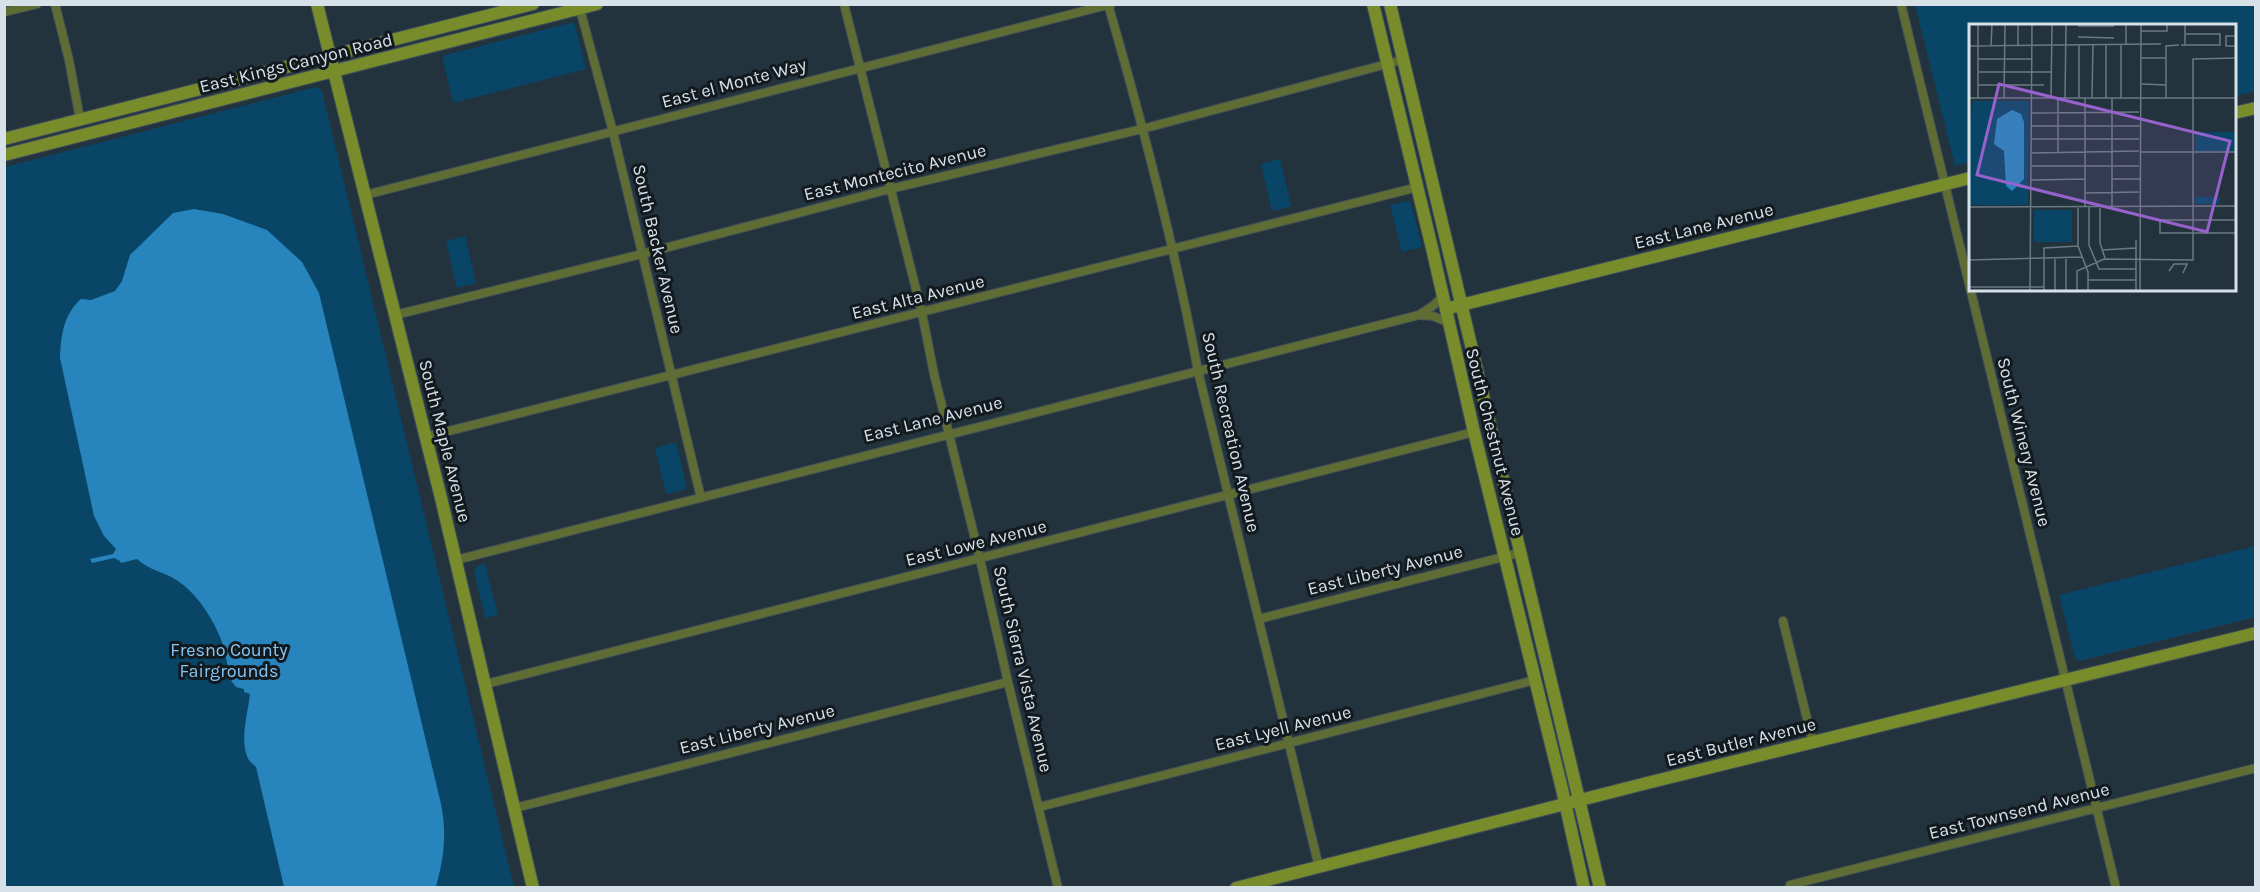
<svg xmlns="http://www.w3.org/2000/svg" width="2260" height="892" viewBox="0 0 2260 892" font-family="Karla,sans-serif">
  <rect width="100%" height="100%" fill="#23333e"/>
  <!-- green -->
  <path fill="#084567" d="M 1915,5 L 2255,5 L 2255,91 L 2235,96 L 2234,26 L 1970,26 L 1970,162 L 1955,166 Z
    M 574,22 L 586,69 L 453,103 L 442,56 Z
    M 316,87 L 322,91 L 514,887 L 5,888 L 5,167 Z
    M 1280,159 L 1291,206 L 1272,211 L 1261,164 Z
    M 1408,201 L 1411,203 L 1422,247 L 1402,252 L 1390,205 Z
    M 465,236 L 476,283 L 457,288 L 446,241 Z
    M 676,442 L 687,489 L 666,494 L 655,448 Z
    M 2255,546 L 2255,617 L 2079,661 L 2075,658 L 2059,595 Z
    M 485,564 L 498,615 L 485,618 L 474,571 L 477,566 Z"/>
  <!-- water -->
  <path fill="#2784bc" d="M 194,209 L 223,214 L 267,230 L 302,262 L 319,293 L 441,804 C 447,835 444,857 436,887 L 284,887 L 256,767 C 253,764 248,761 247,756 C 240,738 248,712 250,694 L 244,692 L 244,689 L 236,687 L 232,682 C 227,668 226,651 220,637 C 212,617 196,593 178,581 C 165,572 148,570 137,559 L 121,563 L 120,561 L 114,558 L 92,563 L 90,559 L 113,554 L 116,549 L 104,536 L 94,516 L 60,358 C 61,336 63,315 81,299 L 91,300 L 115,291 L 122,281 L 130,255 L 173,213 Z"/>
  <g fill="none" stroke-linecap="round" stroke-linejoin="round">
    <!-- street casing -->
    <g stroke="#404f59" stroke-width="10">
      <path id="street" d="M 55,4 L 69,60 L 80,119
        M 844,4 L 922,313 L 934,374 L 980,559 L 1008,682 L 1058,888
        M 1108,4 C 1143,125 1175,248 1198,371 L 1319,867
        M 1901,4 L 2116,888
        M 580,9 L 613,132 L 701,498
        M 4,12 L 37,4
        M 365,195 L 1111,4
        M 395,315 L 642,254 L 890,189 L 1142,129 L 1402,60
        M 1420,315 L 1433,316 L 1449,323
        M 425,437 L 1418,187
        M 456,560 L 1419,315 L 1434,305 L 1443,296
        M 1259,619 L 1519,553
        M 1783,621 L 1813,743
        M 486,684 L 1474,432
        M 1039,807 L 1535,680
        M 515,808 L 1008,682
        M 1791,888 L 1790,885 L 2256,768"/>
    </g>
    <!-- secondary casing -->
    <g stroke="#404f59" stroke-width="14">
      <path id="secondary" d="M 317,4 L 441,498 L 533,888
        M 1373,4 L 1432,248 L 1474,432 L 1562,789 L 1584,888
        M 1390,4 L 1600,888
        M 2234,113 L 2256,108
        M 4,139 L 533,4
        M 4,155 L 597,4
        M 1453,307 L 1970,178
        M 1236,888 L 1647,783 L 2256,633"/>
    </g>
    <!-- street -->
    <use href="#street" stroke="#5f6c34" stroke-width="8"/>
    <!-- secondary -->
    <use href="#secondary" stroke="#798c2c" stroke-width="12"/>
  </g>
  <g text-anchor="middle" dominant-baseline="central" stroke-width="6" stroke-linejoin="round" paint-order="stroke">
    <!-- street labels -->
    <g font-size="18" fill="#d7e1e8" stroke="#131a1f">
      <text transform="translate(296 63) rotate(-14)">East Kings Canyon Road</text>
      <text transform="translate(734 83) rotate(-15)">East el Monte Way</text>
      <text transform="translate(895 172) rotate(-14)">East Montecito Avenue</text>
      <text transform="translate(1704 226) rotate(-14)">East Lane Avenue</text>
      <text transform="translate(658 249) rotate(77)">South Backer Avenue</text>
      <text transform="translate(918 297) rotate(-14)">East Alta Avenue</text>
      <text transform="translate(933 419) rotate(-14)">East Lane Avenue</text>
      <text transform="translate(1231 432) rotate(77)">South Recreation Avenue</text>
      <text transform="translate(445 441) rotate(76)">South Maple Avenue</text>
      <text transform="translate(1495 442) rotate(76)">South Chestnut Avenue</text>
      <text transform="translate(2024 442) rotate(76)">South Winery Avenue</text>
      <text transform="translate(976 543) rotate(-14)">East Lowe Avenue</text>
      <text transform="translate(1385 570) rotate(-14)">East Liberty Avenue</text>
      <text transform="translate(1023 669) rotate(77)">South Sierra Vista Avenue</text>
      <text transform="translate(1283 728) rotate(-14)">East Lyell Avenue</text>
      <text transform="translate(757 729) rotate(-14)">East Liberty Avenue</text>
      <text transform="translate(1741 742) rotate(-14)">East Butler Avenue</text>
      <text transform="translate(2019 811) rotate(-14)">East Townsend Avenue</text>
    </g>
    <!-- park labels -->
    <g font-size="18" fill="#87c6f2" stroke="#131a1f">
      <text x="229" y="650">Fresno County<tspan x="229" dy="21">Fairgrounds</tspan></text>
    </g>
  </g>
  <!-- overview -->
  <g transform="translate(1969 24)">
    <rect width="267" height="267" fill="#23333e"/>
    <path d="M 4,77 L 60,77 L 59,181 L 0,181 L 0,103 ZM 226,108 L 267,108 L 267,127 L 226,127 ZM 225,173 L 251,173 L 251,180 L 226,180 ZM 65,186 L 103,186 L 103,218 L 65,218 Z" fill="#084567"/>
    <path d="M 43,86 L 52,90 L 55,98 L 55,155 L 43,167 L 37,162 L 35,127 L 25,120 L 28,95 Z" fill="#2784bc"/>
    <path fill="none" stroke="#6b7982" stroke-width="1.5" d="M 109,2 L 145,2M 172,7 L 198,7 L 198,0M 267,12 L 257,12 L 257,22 L 267,22M 109,13 L 145,14M 157,21 L 157,0M 212,21 L 251,21 L 251,10 L 216,10M 216,21 L 216,0M 0,22 L 192,20M 22,22 L 23,0M 49,22 L 49,0M 172,34 L 197,34M 9,35 L 63,35M 9,48 L 83,48M 173,60 L 197,61M 9,61 L 75,61M 0,74 L 267,74M 9,74 L 9,0M 35,74 L 36,0M 110,74 L 110,21M 123,74 L 124,21M 137,74 L 137,21M 152,74 L 152,21M 197,74 L 197,22 L 210,21M 82,75 L 83,0M 96,75 L 97,0M 63,89 L 170,88M 63,102 L 172,102M 63,115 L 170,115M 171,128 L 267,128M 63,129 L 170,127M 89,129 L 89,76M 63,142 L 170,142M 143,155 L 171,155M 62,156 L 116,155M 116,169 L 170,168M 116,182 L 116,74M 120,182 L 120,221 L 130,245 L 167,245M 143,182 L 143,75M 0,183 L 267,182M 109,184 L 109,222 L 119,248 L 119,267M 131,184 L 131,219 L 136,234M 267,196 L 191,196 L 191,209 L 267,209M 167,216 L 167,267M 133,226 L 167,224M 0,236 L 113,233M 200,247 L 205,240 L 218,240 L 214,249M 119,256 L 167,256M 0,263 L 75,263M 61,267 L 63,0M 75,267 L 75,224 L 109,222M 86,267 L 86,235M 97,267 L 97,235M 108,267 L 108,247 L 135,235 L 224,236 L 224,35 L 267,34M 130,267 L 156,267M 171,267 L 172,0"/>
    <path fill="#9762cb" fill-opacity="0.15" stroke="#9762cb" stroke-width="3" d="M 30,60 L 261,117 L 238,208 L 8,151 Z"/>
    <rect width="267" height="267" fill="none" stroke="#d7e1e8" stroke-width="3"/>
  </g>
  <!-- border -->
  <rect width="2260" height="892" fill="none" stroke="#d7e1e8" stroke-width="12"/>
</svg>
